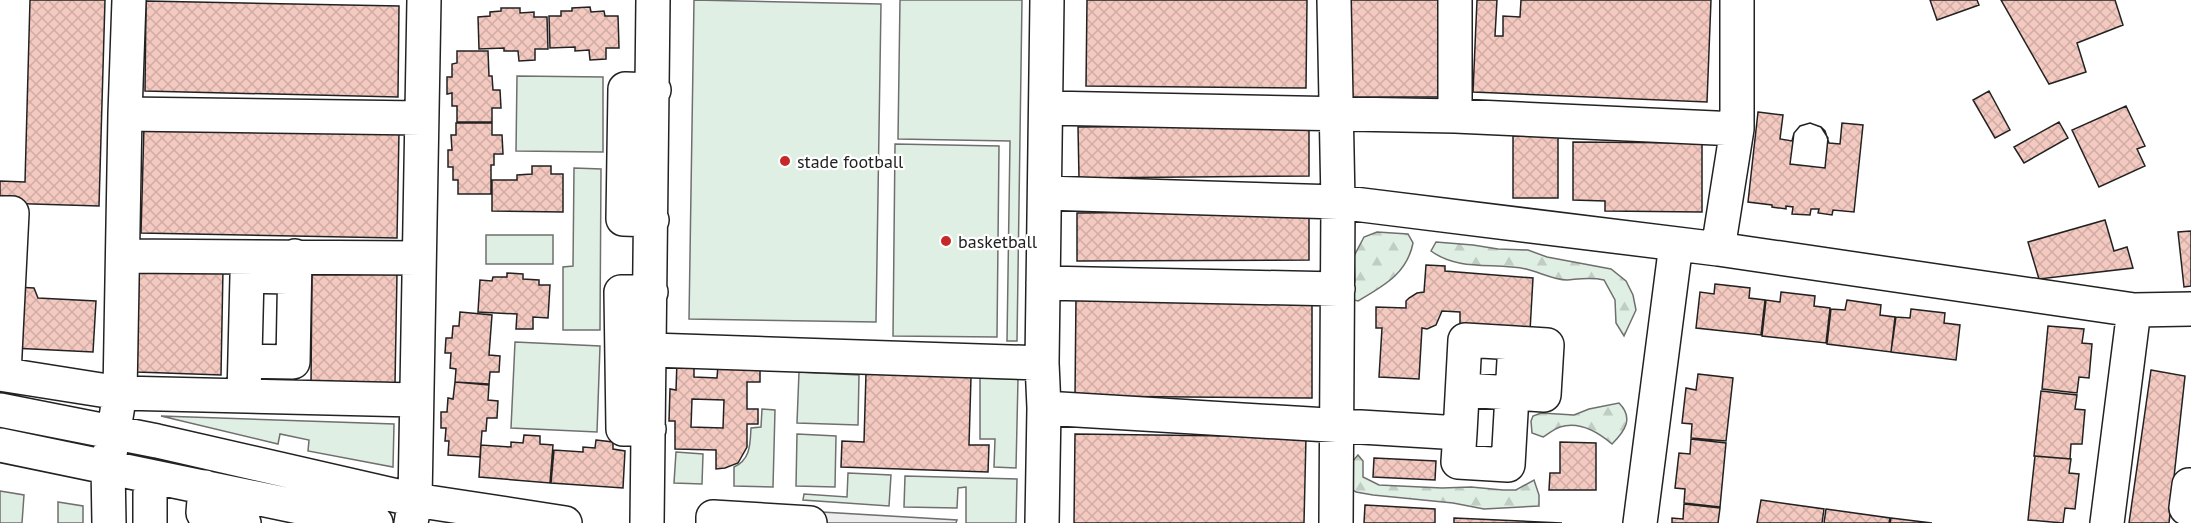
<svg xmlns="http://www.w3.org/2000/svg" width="2191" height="523" viewBox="0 0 2191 523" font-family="'PT Sans',sans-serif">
  <defs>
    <pattern id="forest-firs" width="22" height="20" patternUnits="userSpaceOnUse" patternTransform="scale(1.5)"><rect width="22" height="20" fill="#e0efe3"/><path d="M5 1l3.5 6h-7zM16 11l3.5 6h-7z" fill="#c0cdc2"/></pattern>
    <pattern id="building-cross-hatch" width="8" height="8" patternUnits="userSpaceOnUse" patternTransform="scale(1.5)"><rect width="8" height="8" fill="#f3c9c0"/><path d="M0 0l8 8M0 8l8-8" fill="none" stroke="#d0aca5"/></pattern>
  </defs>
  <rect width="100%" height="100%" fill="#fff"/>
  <!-- forest -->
  <path fill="url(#forest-firs)" stroke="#6f6f6f" stroke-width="1.5" d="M 1377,232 L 1408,234 L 1413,243 C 1407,274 1383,286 1358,301 L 1350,299 L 1355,281 L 1354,256 L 1364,237 Z
    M 1436,242 L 1473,245 L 1498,249 L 1528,250 L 1547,257 L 1611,269 L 1626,281 L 1633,295 L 1636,310 L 1624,336 L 1616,323 L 1615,300 L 1604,280 C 1590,277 1580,279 1567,280 C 1554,280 1539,272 1526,269 C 1494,262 1460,272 1431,251 Z
    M 1619,403 C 1634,418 1625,431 1612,444 C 1598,432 1579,421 1560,427 C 1554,429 1548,434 1543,437 L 1532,433 L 1531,421 L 1533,416 L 1541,413 L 1574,415 L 1589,409 Z
    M 1358,455 L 1363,461 L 1363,477 L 1379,485 L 1442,488 L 1471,487 L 1503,490 L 1516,490 L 1534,480 L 1539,495 L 1539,506 L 1484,509 L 1453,503 L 1373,495 L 1356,492 L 1349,487 L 1348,467 Z"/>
  <!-- garden -->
  <path fill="#e0efe3" stroke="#6f6f6f" stroke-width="1.5" d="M 694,0 L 881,4 L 876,322 L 689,319 Z
    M 900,0 L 1022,0 L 1017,341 L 1007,341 L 1010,141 L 898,139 Z
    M 517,76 L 603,77 L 603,152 L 516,151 Z
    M 895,144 L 999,146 L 997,337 L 893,336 Z
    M 574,168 L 601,169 L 600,330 L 563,330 L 563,267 L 573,266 Z
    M 486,235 L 553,235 L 553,264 L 486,264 Z
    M 515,342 L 600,346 L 597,432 L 511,428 Z
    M 799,372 L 859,375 L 858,425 L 797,423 Z
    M 980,378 L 1018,379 L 1016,468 L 994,467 L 995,439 L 980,439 Z
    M 762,409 L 775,410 L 773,487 L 734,486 L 734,467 C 751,459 750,444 751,428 L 761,427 Z
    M 161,416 L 394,424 L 393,467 L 308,451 L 309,440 L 280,434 L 278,444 Z
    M 797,434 L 836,436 L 835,487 L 796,486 Z
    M 676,452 L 703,454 L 702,484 L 674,483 Z
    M 848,473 L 891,475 L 889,506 L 803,500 L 804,494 L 847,497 Z
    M 905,476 L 1017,479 L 1016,523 L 966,523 L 966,487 L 958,488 L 957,508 L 904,507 Z
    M 0,491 L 24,495 L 22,523 L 0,523 Z
    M 58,502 L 83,506 L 83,523 L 58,523 Z"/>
  <!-- parking -->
  <path fill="#ededed" stroke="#6f6f6f" stroke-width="1.5" d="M 703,505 L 957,520 L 956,523 L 702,523 Z"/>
  <!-- building -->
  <path fill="url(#building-cross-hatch)" stroke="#222" stroke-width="1.5" fill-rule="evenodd" d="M 30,0 L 105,0 L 99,206 L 0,203 L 0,181 L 25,182 Z
    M 1087,0 L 1307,0 L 1306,88 L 1086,86 Z
    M 1347,0 L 1438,0 L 1438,97 L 1347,97 Z
    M 1477,0 L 1497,0 L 1495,36 L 1503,36 L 1503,16 L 1520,17 L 1521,0 L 1711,0 L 1707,102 L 1473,92 Z
    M 1930,0 L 1977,0 L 1979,5 L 1937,20 Z
    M 2001,0 L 2115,0 L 2123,25 L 2077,43 L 2086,72 L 2049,84 Z
    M 146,1 L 399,6 L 398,97 L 145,91 Z
    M 590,7 L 591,12 L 604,11 L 605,16 L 618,16 L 619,48 L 606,48 L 606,59 L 590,60 L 589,50 L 575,51 L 575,47 L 550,48 L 549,16 L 561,16 L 561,11 L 572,11 L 572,8 Z
    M 501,8 L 520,8 L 520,13 L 534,12 L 534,17 L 547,17 L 548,49 L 535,49 L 535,60 L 519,61 L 518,51 L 504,51 L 504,48 L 479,49 L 478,17 L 490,16 L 490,12 L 501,11 Z
    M 457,51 L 488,51 L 489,76 L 492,76 L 493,90 L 500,90 L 501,108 L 492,108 L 492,122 L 457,122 L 457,106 L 452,106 L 452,93 L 447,94 L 447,77 L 452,77 L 452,64 L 457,63 Z
    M 1989,91 L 2010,130 L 1995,138 L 1973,100 Z
    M 2126,106 L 2145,146 L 2137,149 L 2145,166 L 2099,187 L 2072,130 Z
    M 1758,112 L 1783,115 L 1780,139 L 1792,141 L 1794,133 L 1800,126 L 1810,123 L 1821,127 L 1825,131 L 1829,143 L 1840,144 L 1842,123 L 1863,125 L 1854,212 L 1833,210 L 1832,215 L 1818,213 L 1819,209 L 1811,209 L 1810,215 L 1792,214 L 1793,207 L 1786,206 L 1786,209 L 1772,207 L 1772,205 L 1748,202 Z
    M 2059,122 L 2068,138 L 2024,163 L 2014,147 Z
    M 456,123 L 492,123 L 492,135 L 502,135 L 503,154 L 494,154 L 494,165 L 491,165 L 491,194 L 458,194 L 458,180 L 453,180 L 453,167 L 448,167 L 448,150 L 452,150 L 451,135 L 456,135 Z
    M 1810,123 L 1821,127 L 1828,138 L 1825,168 L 1790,164 L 1794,133 L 1800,126 Z
    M 1309,125 L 1309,176 L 1079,178 L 1078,127 Z
    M 144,126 L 399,131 L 397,238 L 141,233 Z
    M 1513,136 L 1558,136 L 1558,198 L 1513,198 Z
    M 1573,142 L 1702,143 L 1702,212 L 1605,211 L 1605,201 L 1573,200 Z
    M 532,166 L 551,166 L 551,174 L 563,174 L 563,212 L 492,211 L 492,180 L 517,180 L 517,175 L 532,174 Z
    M 1309,211 L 1309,260 L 1077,261 L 1077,213 Z
    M 2105,220 L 2114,251 L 2127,247 L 2133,268 L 2039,279 L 2028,242 Z
    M 2191,231 L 2191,286 L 2184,287 L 2178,232 Z
    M 1426,265 L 1445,266 L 1445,271 L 1533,278 L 1530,331 L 1460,327 L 1460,312 L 1442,311 L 1436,325 L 1427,329 L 1422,328 L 1419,379 L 1379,377 L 1382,328 L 1376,328 L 1376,307 L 1406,308 L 1406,301 L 1409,298 L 1417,293 L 1424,292 Z
    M 139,267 L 223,269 L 221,375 L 137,372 Z
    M 312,273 L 397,274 L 395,384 L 311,383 Z
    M 507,273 L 523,274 L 523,279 L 539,280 L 539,285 L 550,285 L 548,318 L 533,317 L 533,329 L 516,329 L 517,314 L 478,312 L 480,280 L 492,281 L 493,277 L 507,277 Z
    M 1715,284 L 1750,288 L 1749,298 L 1765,300 L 1761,335 L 1696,328 L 1700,292 L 1714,294 Z
    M 15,287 L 34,288 L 38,298 L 96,301 L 93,352 L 12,348 Z
    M 1781,292 L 1815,296 L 1814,306 L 1830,308 L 1826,343 L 1762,336 L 1766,300 L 1780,302 Z
    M 1076,296 L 1312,298 L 1312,398 L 1075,396 Z
    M 1847,300 L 1881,305 L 1880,315 L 1895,317 L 1891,352 L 1827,344 L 1831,309 L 1845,310 Z
    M 1911,309 L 1945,313 L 1944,323 L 1960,325 L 1956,360 L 1891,352 L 1896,317 L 1910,318 Z
    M 460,312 L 492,315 L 489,355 L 500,356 L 499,372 L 490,372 L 489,384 L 455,382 L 456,369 L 450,368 L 451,353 L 445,353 L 446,338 L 452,338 L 453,326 L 459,326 Z
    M 2048,326 L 2084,329 L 2082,343 L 2092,344 L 2089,378 L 2079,377 L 2077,393 L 2042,389 Z
    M 677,361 L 694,362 L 694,377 L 717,378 L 718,365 L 760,366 L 760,382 L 747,382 L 747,409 L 758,409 L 758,424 L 747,424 L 747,447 L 738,463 L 725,468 L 716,469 L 716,450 L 675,449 L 675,421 L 669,421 L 670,389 L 676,390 ZM 692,399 L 724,400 L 723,428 L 691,427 Z
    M 2151,370 L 2185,376 L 2169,523 L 2129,523 Z
    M 866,373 L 971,377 L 969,445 L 989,445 L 988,472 L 841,467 L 842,441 L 864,442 Z
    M 1698,374 L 1733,378 L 1726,441 L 1691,438 L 1692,424 L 1682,423 L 1686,388 L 1696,390 Z
    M 455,382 L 489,385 L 488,400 L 498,401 L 497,418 L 487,418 L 486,431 L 482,431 L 480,457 L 448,455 L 449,441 L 445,441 L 446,428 L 441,428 L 441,412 L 447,412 L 448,398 L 453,399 Z
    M 2041,391 L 2077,395 L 2075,409 L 2085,410 L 2082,444 L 2071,444 L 2070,459 L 2034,456 Z
    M 1075,434 L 1306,437 L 1304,523 L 1074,523 Z
    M 524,435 L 540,436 L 540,444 L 553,445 L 550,483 L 479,477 L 481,445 L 511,447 L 511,442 L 523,443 Z
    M 1691,439 L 1726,443 L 1720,507 L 1684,503 L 1685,489 L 1675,488 L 1679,453 L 1690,454 Z
    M 596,440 L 613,442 L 613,449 L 625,451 L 623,488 L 551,483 L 554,450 L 583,452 L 583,447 L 595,448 Z
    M 1560,442 L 1596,443 L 1596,490 L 1549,490 L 1550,473 L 1560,473 Z
    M 2035,456 L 2071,459 L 2069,473 L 2079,474 L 2075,509 L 2065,508 L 2063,523 L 2028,520 Z
    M 1374,458 L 1436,461 L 1435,480 L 1373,477 Z
    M 1761,500 L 1824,509 L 1822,523 L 1757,523 Z
    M 1684,504 L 1720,508 L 1718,523 L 1672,523 L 1672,518 L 1683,519 Z
    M 1365,505 L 1435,509 L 1435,523 L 1364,523 Z
    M 1826,509 L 1890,518 L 1889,523 L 1824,523 Z
    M 1454,518 L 1562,523 L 1454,523 Z
    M 1891,518 L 1932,523 L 1890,523 Z"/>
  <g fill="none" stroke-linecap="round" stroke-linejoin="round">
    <!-- minor casing -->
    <g stroke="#222" stroke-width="36">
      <path id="minor" d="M 1334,0 L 1338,202 L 1336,523
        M 1046,108 L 1455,116 L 1737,129
        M 125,114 L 421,118
        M 1455,116 L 1455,0
        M 1045,193 L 1338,202 L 1718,249 L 2134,310 L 2191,309
        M 0,213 L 12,213 L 4,374
        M 652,220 L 623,219 L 625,89 L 654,90
        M 1718,249 L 1737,129 L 1737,0
        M 123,256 L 419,258
        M 1043,283 L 1338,289
        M 622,349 L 1042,363
        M 245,361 L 293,362 L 295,256
        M 0,374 L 120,393 L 415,400
        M 1463,390 L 1544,395 L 1547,345 L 1515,343
        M 244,395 L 247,276 L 288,277
        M 1044,408 L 1460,433 L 1458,462 L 1508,465 L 1515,343 L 1465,340 L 1460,433
        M 0,410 L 157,441 L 415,500 L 565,523
        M 649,429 L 623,429 L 621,292 L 651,292
        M 0,445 L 376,523
        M 2191,485 L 2189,485 L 2186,508 L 2191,509
        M 205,487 L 203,513 L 244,523
        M 109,523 L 108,466 L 120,393 L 125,114 L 129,0
        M 150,523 L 150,493
        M 411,523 L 415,500 L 424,0
        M 647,523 L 653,0
        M 713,523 L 713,517 L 810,523
        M 1042,523 L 1044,408 L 1042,363 L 1047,0
        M 1640,523 L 1676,244
        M 2107,523 L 2134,310"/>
    </g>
    <!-- minor -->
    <use href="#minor" stroke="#fff" stroke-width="33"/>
  </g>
  <!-- markers -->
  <g fill="#c62828" stroke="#fff" stroke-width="2">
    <circle cx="785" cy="161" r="6"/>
    <circle cx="946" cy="241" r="6"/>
  </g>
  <g text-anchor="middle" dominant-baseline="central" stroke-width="4.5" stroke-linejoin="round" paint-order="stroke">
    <!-- poi labels -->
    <g font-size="18" fill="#222" stroke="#fff" text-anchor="start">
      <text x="797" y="161">stade football</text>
      <text x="958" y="241">basketball</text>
    </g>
  </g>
</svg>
